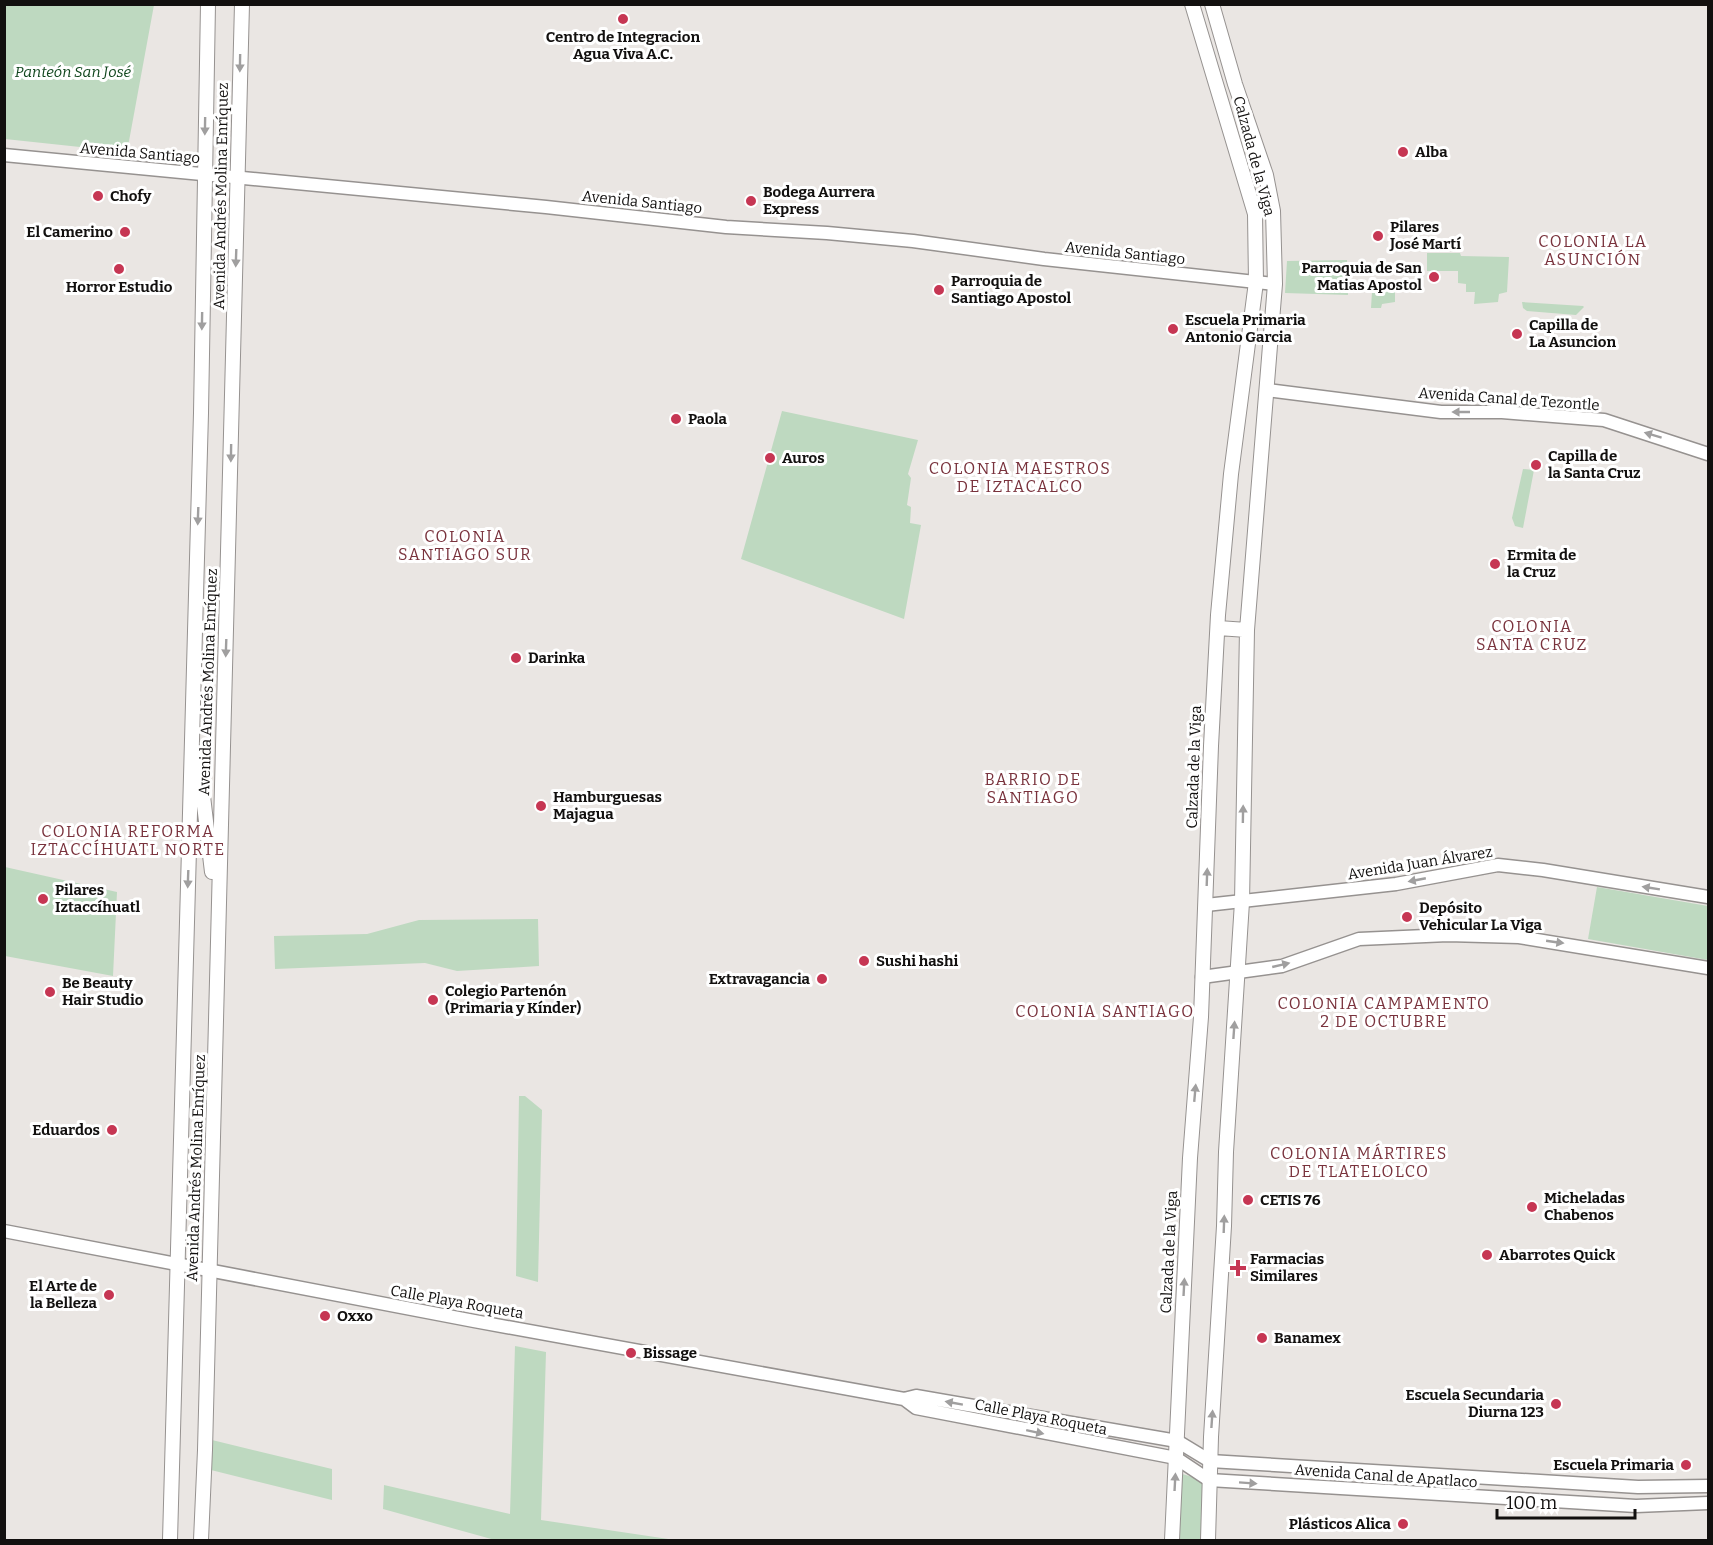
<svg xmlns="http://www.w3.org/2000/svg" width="1713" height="1545" viewBox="0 0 1713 1545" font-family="Bitter,serif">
  <rect width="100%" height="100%" fill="#eae6e3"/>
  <!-- green -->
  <path fill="#bed9c0" d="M 5,4 L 154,5 L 127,152 L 5,139 Z
    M 1427,253 L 1460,253 L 1461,256 L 1509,257 L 1507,292 L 1499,294 L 1498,302 L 1474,304 L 1475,292 L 1466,292 L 1466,284 L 1458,283 L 1458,271 L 1427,271 Z
    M 1347,260 L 1348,295 L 1285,293 L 1287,261 Z
    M 1395,291 L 1395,302 L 1382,304 L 1381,308 L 1371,308 L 1372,292 Z
    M 1522,302 L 1583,306 L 1584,307 L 1576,315 L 1527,311 L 1523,308 Z
    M 782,411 L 918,440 L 908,474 L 911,478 L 907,505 L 911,507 L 910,523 L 921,525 L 904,619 L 741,559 Z
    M 1523,469 L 1534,470 L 1523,528 L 1515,526 L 1512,518 Z
    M 5,867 L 117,892 L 113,976 L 5,956 Z
    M 1597,887 L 1708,906 L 1708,960 L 1588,939 Z
    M 538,919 L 539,966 L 457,971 L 425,963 L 275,969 L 274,936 L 367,934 L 419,920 Z
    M 519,1096 L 525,1096 L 542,1110 L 538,1282 L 516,1276 Z
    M 515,1346 L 546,1352 L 541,1520 L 675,1540 L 495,1540 L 383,1509 L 384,1485 L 510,1514 Z
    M 212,1440 L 332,1469 L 332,1500 L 211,1470 Z
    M 1179,1473 L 1206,1481 L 1204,1540 L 1175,1540 Z"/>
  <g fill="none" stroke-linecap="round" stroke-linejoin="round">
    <!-- secondary casing -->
    <g stroke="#969290" stroke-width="15">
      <path id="secondary" d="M 4,155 L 546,207 L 726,227 L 827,233 L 913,241 L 1044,259 L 1275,284
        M 1267,390 L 1441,412 L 1502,412 L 1604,420 L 1708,454
        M 1206,905 L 1396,884 L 1498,865 L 1543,870 L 1708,897
        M 1202,977 L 1282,966 L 1359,939 L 1448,935 L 1519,937 L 1708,968
        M 4,1231 L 474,1321 L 904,1399 L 916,1408 L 1176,1458 L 1209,1480 L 1636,1506 L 1708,1503
        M 904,1399 L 916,1396 L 1177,1441 L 1210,1461 L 1638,1487 L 1708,1486"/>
    </g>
    <!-- primary casing -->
    <g stroke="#969290" stroke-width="16">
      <path id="primary" d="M 1218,628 L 1247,630
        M 198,754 L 212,872
        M 170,1540 L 201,413 L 208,4
        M 201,1540 L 205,1450 L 242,4
        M 1172,1540 L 1190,1158 L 1201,1017 L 1211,746 L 1218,615 L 1231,474 L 1256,282 L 1255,214 L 1192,4
        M 1208,1540 L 1211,1437 L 1224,1226 L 1226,1152 L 1242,902 L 1247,630 L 1275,284 L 1273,211 L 1266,175 L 1235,84 L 1212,4"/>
    </g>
    <!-- secondary -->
    <use href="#secondary" stroke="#fff" stroke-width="12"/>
    <!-- primary -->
    <use href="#primary" stroke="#fff" stroke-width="14"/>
  </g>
  <!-- one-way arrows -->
  <defs><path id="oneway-solid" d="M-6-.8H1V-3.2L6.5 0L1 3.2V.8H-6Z" transform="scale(1.5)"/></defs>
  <g fill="#a09f9f">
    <use href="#oneway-solid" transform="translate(240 63) rotate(91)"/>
    <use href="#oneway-solid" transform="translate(205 126) rotate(91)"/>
    <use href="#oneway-solid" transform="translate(236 258) rotate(92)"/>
    <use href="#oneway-solid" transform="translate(202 321) rotate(91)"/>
    <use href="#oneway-solid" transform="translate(1461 412) rotate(180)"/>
    <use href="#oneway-solid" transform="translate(1653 435) rotate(-163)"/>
    <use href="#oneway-solid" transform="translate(231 453) rotate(91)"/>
    <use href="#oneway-solid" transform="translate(198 516) rotate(92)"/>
    <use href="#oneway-solid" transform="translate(226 648) rotate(92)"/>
    <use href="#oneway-solid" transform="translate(1243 814) rotate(-89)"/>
    <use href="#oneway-solid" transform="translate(1207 877) rotate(-88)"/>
    <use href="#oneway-solid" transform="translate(188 879) rotate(92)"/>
    <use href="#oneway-solid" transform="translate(1417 880) rotate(169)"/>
    <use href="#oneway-solid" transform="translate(1651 888) rotate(-171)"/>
    <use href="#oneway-solid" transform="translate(1555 942) rotate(8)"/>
    <use href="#oneway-solid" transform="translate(1281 965) rotate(-13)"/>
    <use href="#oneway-solid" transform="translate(1234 1030) rotate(-86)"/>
    <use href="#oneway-solid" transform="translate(1195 1093) rotate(-85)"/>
    <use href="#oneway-solid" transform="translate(1224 1224) rotate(-88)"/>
    <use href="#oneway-solid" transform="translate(1184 1287) rotate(-87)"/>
    <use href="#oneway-solid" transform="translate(954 1403) rotate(-170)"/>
    <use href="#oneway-solid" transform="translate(1212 1419) rotate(-86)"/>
    <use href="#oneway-solid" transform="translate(1035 1432) rotate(12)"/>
    <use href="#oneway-solid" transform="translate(1175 1482) rotate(-87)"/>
    <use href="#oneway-solid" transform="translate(1248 1483) rotate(4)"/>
  </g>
  <!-- markers -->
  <g fill="#c63653" stroke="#fff" stroke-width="2">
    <circle cx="623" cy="19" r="6"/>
    <circle cx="1403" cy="152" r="6"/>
    <circle cx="98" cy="196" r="6"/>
    <circle cx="751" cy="201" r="6"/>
    <circle cx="125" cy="232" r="6"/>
    <circle cx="1378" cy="236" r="6"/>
    <circle cx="119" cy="269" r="6"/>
    <circle cx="1434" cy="277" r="6"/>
    <circle cx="939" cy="290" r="6"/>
    <circle cx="1173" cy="329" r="6"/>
    <circle cx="1517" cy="334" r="6"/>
    <circle cx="676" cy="419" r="6"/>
    <circle cx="770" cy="458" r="6"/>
    <circle cx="1536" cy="465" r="6"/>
    <circle cx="1495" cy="564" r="6"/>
    <circle cx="516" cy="658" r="6"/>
    <circle cx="541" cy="806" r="6"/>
    <circle cx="43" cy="899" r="6"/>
    <circle cx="1407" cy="917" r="6"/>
    <circle cx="864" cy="961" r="6"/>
    <circle cx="822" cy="979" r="6"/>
    <circle cx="50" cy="992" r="6"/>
    <circle cx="433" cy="1000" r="6"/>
    <circle cx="112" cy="1130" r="6"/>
    <circle cx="1248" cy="1200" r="6"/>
    <circle cx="1532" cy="1207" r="6"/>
    <circle cx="1487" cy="1255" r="6"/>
    <path d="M1235 1259h6v6h6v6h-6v6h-6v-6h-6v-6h6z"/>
    <circle cx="109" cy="1295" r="6"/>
    <circle cx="325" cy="1316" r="6"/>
    <circle cx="1262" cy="1338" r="6"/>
    <circle cx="631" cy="1353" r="6"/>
    <circle cx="1556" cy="1404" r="6"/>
    <circle cx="1686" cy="1465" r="6"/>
    <circle cx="1403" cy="1524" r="6"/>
  </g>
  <g text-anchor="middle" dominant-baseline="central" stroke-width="6" stroke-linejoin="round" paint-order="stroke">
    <!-- poi labels -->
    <g font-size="15" font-weight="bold" fill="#12100f" stroke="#fff" text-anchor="start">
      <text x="623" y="37" text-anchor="middle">Centro de Integracion<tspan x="623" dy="17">Agua Viva A.C.</tspan></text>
      <text x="1415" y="152">Alba</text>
      <text x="763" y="192">Bodega Aurrera<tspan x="763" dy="17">Express</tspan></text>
      <text x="110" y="196">Chofy</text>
      <text x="1390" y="227">Pilares<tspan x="1390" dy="17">José Martí</tspan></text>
      <text x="113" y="232" text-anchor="end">El Camerino</text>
      <text x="1422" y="268" text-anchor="end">Parroquia de San<tspan x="1422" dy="17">Matias Apostol</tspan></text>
      <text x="951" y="281">Parroquia de<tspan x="951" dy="17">Santiago Apostol</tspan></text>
      <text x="119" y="287" text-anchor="middle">Horror Estudio</text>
      <text x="1185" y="320">Escuela Primaria<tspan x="1185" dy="17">Antonio Garcia</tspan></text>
      <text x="1529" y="325">Capilla de<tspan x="1529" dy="17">La Asuncion</tspan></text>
      <text x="688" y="419">Paola</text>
      <text x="1548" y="456">Capilla de<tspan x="1548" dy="17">la Santa Cruz</tspan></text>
      <text x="782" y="458">Auros</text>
      <text x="1507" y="555">Ermita de<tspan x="1507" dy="17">la Cruz</tspan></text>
      <text x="528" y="658">Darinka</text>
      <text x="553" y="797">Hamburguesas<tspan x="553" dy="17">Majagua</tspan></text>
      <text x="55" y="890">Pilares<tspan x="55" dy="17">Iztaccíhuatl</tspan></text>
      <text x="1419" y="908">Depósito<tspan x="1419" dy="17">Vehicular La Viga</tspan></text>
      <text x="876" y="961">Sushi hashi</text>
      <text x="810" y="979" text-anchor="end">Extravagancia</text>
      <text x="62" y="983">Be Beauty<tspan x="62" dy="17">Hair Studio</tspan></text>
      <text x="445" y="991">Colegio Partenón<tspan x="445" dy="17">(Primaria y Kínder)</tspan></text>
      <text x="100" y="1130" text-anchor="end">Eduardos</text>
      <text x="1544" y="1198">Micheladas<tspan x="1544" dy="17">Chabenos</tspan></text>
      <text x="1260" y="1200">CETIS 76</text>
      <text x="1499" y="1255">Abarrotes Quick</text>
      <text x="1250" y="1259">Farmacias<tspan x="1250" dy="17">Similares</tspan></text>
      <text x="97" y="1286" text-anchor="end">El Arte de<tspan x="97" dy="17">la Belleza</tspan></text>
      <text x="337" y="1316">Oxxo</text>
      <text x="1274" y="1338">Banamex</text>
      <text x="643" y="1353">Bissage</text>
      <text x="1544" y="1395" text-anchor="end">Escuela Secundaria<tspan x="1544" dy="17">Diurna 123</tspan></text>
      <text x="1674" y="1465" text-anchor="end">Escuela Primaria</text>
      <text x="1391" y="1524" text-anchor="end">Plásticos Alica</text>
    </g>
    <!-- park labels -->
    <g font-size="15" font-style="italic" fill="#10461d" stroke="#fff">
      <text x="73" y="72">Panteón San José</text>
    </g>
    <!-- street labels -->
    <g font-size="15" fill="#12100f" stroke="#fff">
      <text transform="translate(140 153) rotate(5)">Avenida Santiago</text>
      <text transform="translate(1254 156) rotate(75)">Calzada de la Viga</text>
      <text transform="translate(221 196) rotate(-89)">Avenida Andrés Molina Enríquez</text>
      <text transform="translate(642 202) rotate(6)">Avenida Santiago</text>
      <text transform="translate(1125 253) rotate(6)">Avenida Santiago</text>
      <text transform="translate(1509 399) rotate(4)">Avenida Canal de Tezontle</text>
      <text transform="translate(208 682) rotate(-88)">Avenida Andrés Molina Enríquez</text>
      <text transform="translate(1194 767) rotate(-88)">Calzada de la Viga</text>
      <text transform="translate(1420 863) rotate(-9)">Avenida Juan Álvarez</text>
      <text transform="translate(196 1168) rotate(-88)">Avenida Andrés Molina Enríquez</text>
      <text transform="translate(1169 1252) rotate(-87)">Calzada de la Viga</text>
      <text transform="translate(457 1302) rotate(10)">Calle Playa Roqueta</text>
      <text transform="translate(1041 1417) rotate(11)">Calle Playa Roqueta</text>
      <text transform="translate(1386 1476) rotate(4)">Avenida Canal de Apatlaco</text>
    </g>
    <!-- neighbourhood labels -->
    <g font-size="16" letter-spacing="1.5" fill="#79323c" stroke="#fff">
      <text x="1593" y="241">COLONIA LA<tspan x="1593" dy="18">ASUNCIÓN</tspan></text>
      <text x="1020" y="468">COLONIA MAESTROS<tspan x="1020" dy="18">DE IZTACALCO</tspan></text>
      <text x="465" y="536">COLONIA<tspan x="465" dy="18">SANTIAGO SUR</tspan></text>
      <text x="1532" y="626">COLONIA<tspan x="1532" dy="18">SANTA CRUZ</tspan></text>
      <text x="1033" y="779">BARRIO DE<tspan x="1033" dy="18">SANTIAGO</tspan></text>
      <text x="128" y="831">COLONIA REFORMA<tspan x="128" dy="18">IZTACCÍHUATL NORTE</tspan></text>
      <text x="1384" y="1003">COLONIA CAMPAMENTO<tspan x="1384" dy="18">2 DE OCTUBRE</tspan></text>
      <text x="1105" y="1011">COLONIA SANTIAGO</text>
      <text x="1359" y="1153">COLONIA MÁRTIRES<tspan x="1359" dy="18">DE TLATELOLCO</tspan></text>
    </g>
  </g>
  <!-- border -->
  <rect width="1713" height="1545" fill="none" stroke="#12100f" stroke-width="12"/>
  <!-- scale -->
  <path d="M1497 1509v9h138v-9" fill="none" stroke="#12100f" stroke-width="3"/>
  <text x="1506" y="1509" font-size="18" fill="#12100f" stroke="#ffffff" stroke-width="4.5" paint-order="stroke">100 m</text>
</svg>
